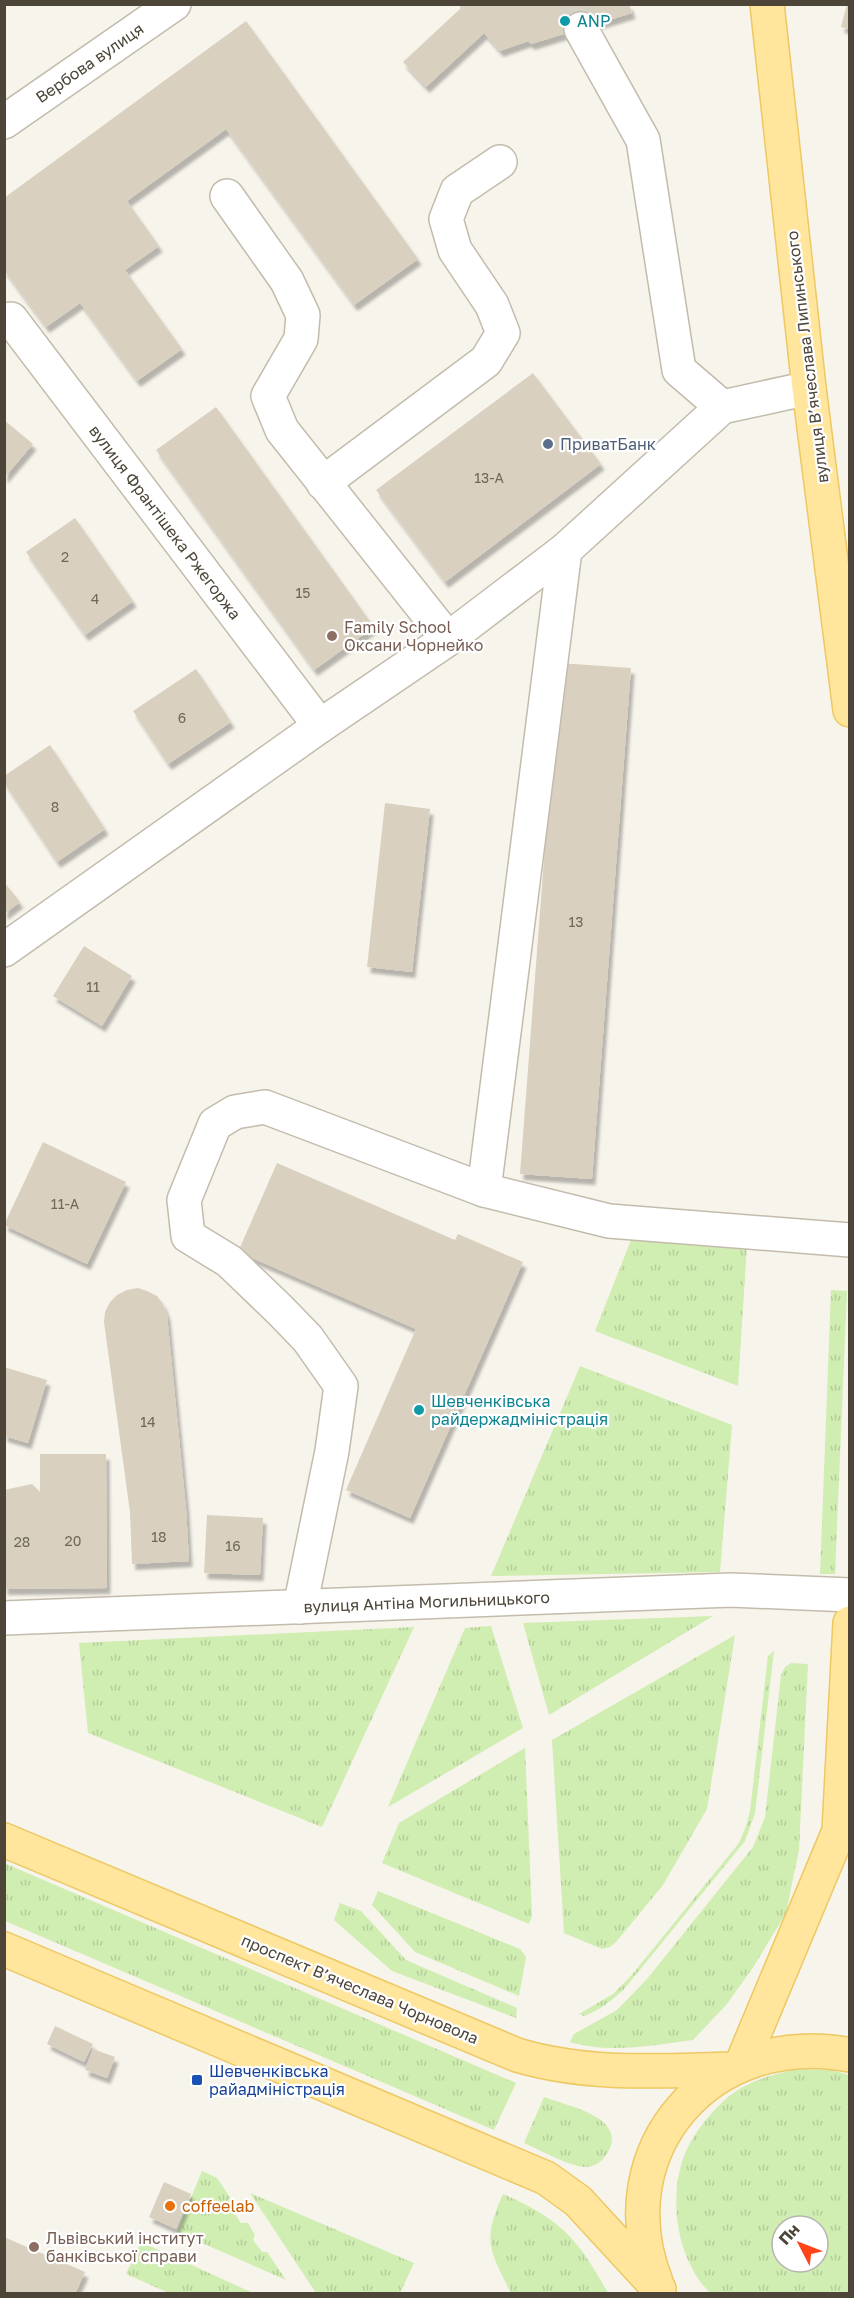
<svg xmlns="http://www.w3.org/2000/svg" width="854" height="2298" viewBox="0 0 854 2298" font-family="'Golos Text',sans-serif">
  <defs>
    <pattern id="grass-tufts" width="24" height="20" patternUnits="userSpaceOnUse" patternTransform="scale(1.5)"><rect width="24" height="20" fill="#d0edb2"/><path d="M3 7l-1-3M5 7V3M7 7l1-3M15 17l-1-3M17 17v-4M19 17l1-3" fill="none" stroke="#b4cd9a"/></pattern>
    <filter id="shadow"><feDropShadow dx="3.5" dy="6" stdDeviation="1.5" flood-color="#0004"/></filter>
  </defs>
  <rect width="100%" height="100%" fill="#f7f4eb"/>
  <!-- grass -->
  <path fill="url(#grass-tufts)" fill-rule="evenodd" d="M 633,1235 L 747,1245 L 738,1386 L 595,1331 Z
    M 831,1290 L 847,1291 L 835,1574 L 820,1574 Z
    M 580,1366 L 732,1425 L 720,1572 L 491,1576 Z
    M 713,1616 L 549,1715 L 523,1623 Z
    M 491,1626 L 523,1728 L 388,1807 L 465,1628 Z
    M 414,1627 L 322,1827 L 88,1733 L 79,1643 Z
    M 735,1635 L 707,1809 L 663,1885 L 616,1942 L 610,1947 L 602,1949 L 564,1933 L 552,1740 Z
    M 774,1651 L 755,1813 L 745,1841 L 625,1988 C 613,2000 600,2010 584,2016 L 579,2014 L 613,1994 L 630,1977 L 739,1843 L 746,1826 L 750,1811 L 768,1656 Z
    M 791,1663 L 808,1664 L 799,1850 L 786,1913 L 754,1966 L 727,2004 L 693,2040 C 654,2045 609,2054 570,2042 L 574,2034 L 617,2010 L 647,1979 L 753,1847 L 765,1817 L 781,1675 L 785,1667 Z
    M 525,1748 L 532,1916 L 529,1924 L 382,1863 L 399,1823 Z
    M 4,1863 L 516,2083 L 494,2130 L 5,1921 Z
    M 378,1891 L 520,1949 L 526,1957 L 519,1996 L 415,1952 L 372,1905 Z
    M 340,1903 L 361,1911 L 406,1960 L 517,2008 L 516,2018 L 392,1971 L 334,1920 Z
    M 796,2069 L 832,2070 L 849,2075 L 849,2293 L 711,2294 C 676,2259 667,2196 686,2151 C 696,2130 711,2112 728,2097 C 747,2081 772,2075 796,2069 ZM 782,2226 L 818,2226 L 818,2262 L 782,2262 Z
    M 544,2097 C 567,2106 628,2117 608,2152 C 603,2161 595,2167 585,2167 C 568,2166 540,2150 524,2143 Z
    M 202,2171 L 217,2178 L 234,2203 L 231,2208 L 241,2223 L 248,2223 L 255,2235 L 253,2240 L 262,2252 L 267,2252 L 286,2280 L 177,2232 Z
    M 250,2193 L 414,2263 L 400,2293 L 316,2293 Z
    M 503,2194 C 561,2219 578,2239 608,2293 L 511,2293 C 489,2249 482,2241 503,2194 Z
    M 141,2242 L 253,2293 L 169,2293 L 126,2274 Z"/>
  <!-- building -->
  <path fill="#d9d0c0" filter="url(#shadow)" d="M 458,4 L 629,4 L 632,13 L 531,44 L 528,41 L 500,51 L 484,33 L 426,87 L 403,62 L 461,8 Z
    M 847,4 L 850,4 L 850,29 L 841,27 Z
    M 246,21 L 418,259 L 354,305 L 226,129 L 127,201 L 159,246 L 125,270 L 182,349 L 137,381 L 80,303 L 46,327 L 4,270 L 4,198 Z
    M 533,373 L 601,464 L 445,582 L 376,490 Z
    M 216,407 L 374,627 L 314,670 L 156,450 Z
    M 4,420 L 33,444 L 4,478 Z
    M 75,518 L 133,601 L 85,635 L 26,552 Z
    M 559,663 L 631,668 L 592,1179 L 520,1174 Z
    M 196,669 L 231,722 L 168,764 L 133,711 Z
    M 50,745 L 105,829 L 57,862 L 4,782 L 4,776 Z
    M 385,803 L 430,809 L 412,972 L 367,967 Z
    M 4,882 L 20,902 L 4,914 Z
    M 84,946 L 132,976 L 102,1026 L 53,996 Z
    M 43,1142 L 126,1182 L 87,1264 L 4,1225 Z
    M 277,1163 L 455,1240 L 458,1234 L 523,1262 L 410,1518 L 346,1490 L 416,1329 L 238,1252 Z
    M 138,1288 L 147,1291 L 157,1296 L 163,1304 L 167,1315 L 186,1509 L 189,1561 L 132,1564 L 130,1512 L 104,1322 L 105,1312 L 110,1302 L 117,1295 L 127,1290 Z
    M 4,1367 L 47,1380 L 28,1443 L 4,1436 Z
    M 40,1454 L 106,1454 L 107,1588 L 4,1589 L 4,1490 L 32,1484 L 40,1492 Z
    M 207,1515 L 263,1518 L 260,1575 L 204,1573 Z
    M 55,2026 L 93,2044 L 84,2062 L 47,2044 Z
    M 93,2049 L 115,2057 L 107,2078 L 85,2070 Z
    M 164,2182 L 191,2194 L 176,2229 L 149,2217 Z
    M 4,2237 L 85,2272 L 75,2294 L 4,2294 Z"/>
  <g fill="none" stroke-linecap="round" stroke-linejoin="round">
    <!-- minor-tunnel -->
    <path stroke="#d5d1c7" stroke-width="33" stroke-dasharray="33 16" stroke-linecap="butt" d="M 574,4 L 581,29"/>
    <!-- minor casing -->
    <g stroke="#c3bcad" stroke-width="36">
      <g id="minor">
        <path d="M 581,29 L 643,140 L 679,370 L 722,407"/>
        <path id="s1" d="M 4,122 L 174,4"/>
        <path d="M 227,196 L 287,281 L 303,315 L 301,339 L 268,396 L 282,430 L 448,639"/>
        <path id="s2" d="M 11,319 L 320,726"/>
        <path d="M 323,483 L 486,361 L 503,333 L 492,305 L 455,250 L 446,219 L 457,191 L 500,162"/>
        <path d="M 565,550 L 484,1190 L 609,1221 L 850,1240"/>
        <path d="M 4,950 L 320,726 L 448,639 L 565,550 L 722,407 L 809,388"/>
        <path d="M 300,1607 L 332,1451 L 341,1386 L 308,1339 L 280,1310 L 229,1261 L 188,1236 L 184,1200 L 215,1124 L 235,1112 L 265,1107 L 484,1190"/>
        <path id="s3" d="M 4,1618 L 731,1590 L 850,1595"/>
      </g>
    </g>
    <!-- major casing -->
    <g stroke="#edc863" stroke-width="36">
      <path id="major" d="M 767,4 L 809,388 L 850,710
        M 4,1840 L 517,2055 C 587,2076 659,2071 730,2069
        M 4,1949 L 546,2178 L 578,2201 L 659,2289
        M 742,2063 L 839,1831 L 850,1623
        M 656,2282 C 604,2149 712,2028 850,2055"/>
    </g>
    <!-- minor -->
    <use href="#minor" stroke="#fff" stroke-width="33"/>
    <!-- major -->
    <use href="#major" stroke="#ffe69c" stroke-width="33"/>
  </g>
  <!-- markers -->
  <g fill="#0f9aa8" stroke="#fff" stroke-width="2">
    <circle cx="565" cy="21" r="6"/>
    <circle cx="419" cy="1410" r="6"/>
  </g>
  <circle fill="#5c6f8a" stroke="#fff" stroke-width="2" cx="548" cy="444" r="6"/>
  <g fill="#8d6e63" stroke="#fff" stroke-width="2">
    <circle cx="332" cy="636" r="6"/>
    <circle cx="34" cy="2247" r="6"/>
  </g>
  <rect fill="#1a4fb4" stroke="#fff" stroke-width="2" x="191" y="2074" width="12" height="12" rx="3"/>
  <circle fill="#e8710a" stroke="#fff" stroke-width="2" cx="170" cy="2206" r="6"/>
  <g text-anchor="middle" dominant-baseline="central" stroke-width="4.5" stroke-linejoin="round" paint-order="stroke">
    <!-- number labels -->
    <g font-size="14" fill="#6f685a">
      <text x="489" y="477">13-А</text>
      <text x="65" y="556">2</text>
      <text x="303" y="592">15</text>
      <text x="95" y="598">4</text>
      <text x="182" y="717">6</text>
      <text x="55" y="806">8</text>
      <text x="576" y="921">13</text>
      <text x="93" y="986">11</text>
      <text x="65" y="1203">11-А</text>
      <text x="148" y="1421">14</text>
      <text x="159" y="1536">18</text>
      <text x="73" y="1540">20</text>
      <text x="22" y="1541">28</text>
      <text x="233" y="1545">16</text>
    </g>
    <!-- culture labels -->
    <g font-size="16" fill="#0d838f" stroke="#fff" text-anchor="start">
      <text x="577" y="21">ANP</text>
      <text x="431" y="1401">Шевченківська<tspan x="431" dy="18">райдержадміністрація</tspan></text>
    </g>
    <!-- street labels -->
    <g font-size="16" fill="#4c4538" stroke="#fff">
      <text stroke="none"><textPath href="#s1" startOffset="104">Вербова вулиця</textPath></text>
      <text transform="translate(807 357) rotate(-97)">вулиця Вʼячеслава Липинського</text>
      <text stroke="none"><textPath href="#s2" startOffset="255">вулиця Франтішека Ржегоржа</textPath></text>
      <text stroke="none"><textPath href="#s3" startOffset="423">вулиця Антіна Могильницького</textPath></text>
      <text transform="translate(360 1989) rotate(23)">проспект Вʼячеслава Чорновола</text>
    </g>
    <!-- service labels -->
    <g font-size="16" fill="#4e5e75" stroke="#fff" text-anchor="start">
      <text x="560" y="444">ПриватБанк</text>
    </g>
    <!-- education labels -->
    <g font-size="16" fill="#785e54" stroke="#fff" text-anchor="start">
      <text x="344" y="627">Family School<tspan x="344" dy="18">Оксани Чорнейко</tspan></text>
      <text x="46" y="2238">Львівський інститут<tspan x="46" dy="18">банківської справи</tspan></text>
    </g>
    <!-- transit labels -->
    <g font-size="16" fill="#164399" stroke="#fff" text-anchor="start">
      <text x="209" y="2071">Шевченківська<tspan x="209" dy="18">райадміністрація</tspan></text>
    </g>
    <!-- food labels -->
    <g font-size="16" fill="#c56008" stroke="#fff" text-anchor="start">
      <text x="182" y="2206">coffeelab</text>
    </g>
  </g>
  <!-- border -->
  <rect width="854" height="2298" fill="none" stroke="#4c4538" stroke-width="12"/>
  <!-- north arrow -->
  <g transform="translate(800 2244) rotate(312)"><circle r="28" fill="#ffffff" stroke="#b7b5af" stroke-width="1.5"/>
  <path d="M0-4.5L10 22L0 15L-10 22Z" fill="#ff441a"/>
  <text y="-9" font-size="16" font-weight="bold" text-anchor="middle" fill="#4c4538">Пн</text>
  </g>
</svg>
